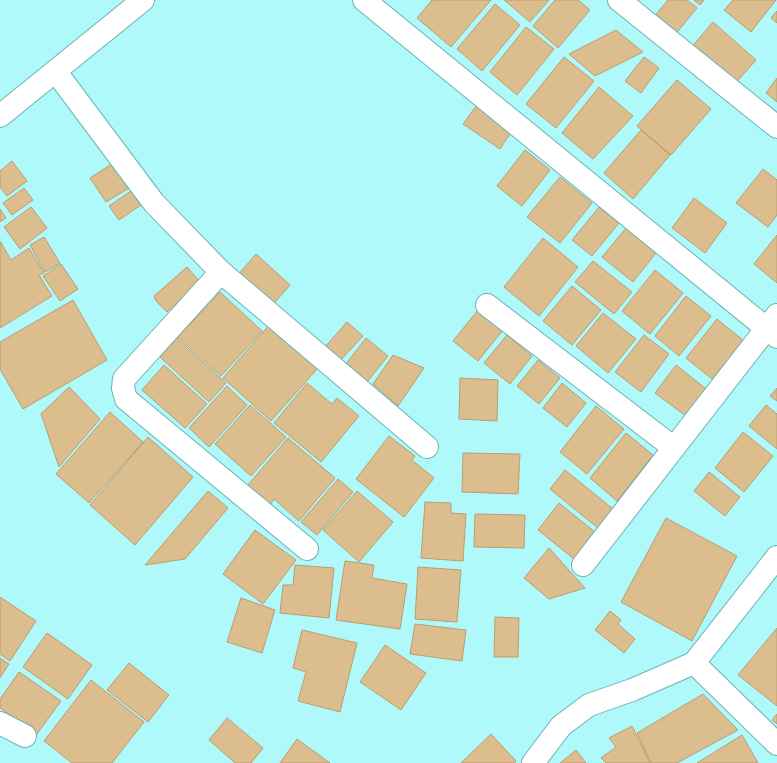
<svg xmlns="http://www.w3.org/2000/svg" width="777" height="763" viewBox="0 0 777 763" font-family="'PT Sans',sans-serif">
  <rect width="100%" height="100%" fill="#b0f9fa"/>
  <!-- building -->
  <path fill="#dcbd8e" stroke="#bb9d6f" d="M 432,0 L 491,0 L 451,47 L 417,18 Z
    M 504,0 L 549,0 L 530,22 Z
    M 555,0 L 578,0 L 590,10 L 558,48 L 533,26 Z
    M 668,0 L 687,0 L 697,8 L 673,37 L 652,19 Z
    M 694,0 L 704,0 L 700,5 Z
    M 733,0 L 776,0 L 751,32 L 724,10 Z
    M 495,4 L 520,25 L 482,71 L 457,49 Z
    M 777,11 L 777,23 L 771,18 Z
    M 713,22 L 756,60 L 733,86 L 690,49 Z
    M 526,27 L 554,49 L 517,95 L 490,72 Z
    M 616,30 L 643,52 L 595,76 L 569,54 Z
    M 564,57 L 594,81 L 556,128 L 526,104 Z
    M 644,57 L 659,68 L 641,93 L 625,81 Z
    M 777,78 L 777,102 L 766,93 Z
    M 677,80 L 711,109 L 671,155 L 637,126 Z
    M 599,87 L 633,116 L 593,159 L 562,133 Z
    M 476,106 L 512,131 L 500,149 L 463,124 Z
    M 641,130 L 670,155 L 633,199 L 604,173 Z
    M 525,150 L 550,170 L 522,206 L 497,186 Z
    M 12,161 L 27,181 L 7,196 L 0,187 L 0,171 Z
    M 113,163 L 129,188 L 106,202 L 90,178 Z
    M 763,169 L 777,180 L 777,215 L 768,227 L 736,203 Z
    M 560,177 L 592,203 L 560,243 L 527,217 Z
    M 24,188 L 33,200 L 12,215 L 3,203 Z
    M 131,191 L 141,205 L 119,220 L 109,206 Z
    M 694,198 L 727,223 L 705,253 L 672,228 Z
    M 31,207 L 47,228 L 20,249 L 4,227 Z
    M 599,207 L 619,223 L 592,256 L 572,240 Z
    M 0,209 L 6,218 L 0,222 Z
    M 626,228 L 656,253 L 633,282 L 602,257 Z
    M 777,235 L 777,283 L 754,264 Z
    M 44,237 L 60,263 L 45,272 L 30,245 Z
    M 543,238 L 578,267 L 539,316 L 504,287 Z
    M 0,241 L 11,260 L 29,248 L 44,273 L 39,275 L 52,296 L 0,328 Z
    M 256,254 L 290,285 L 270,308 L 236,277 Z
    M 593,261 L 632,292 L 614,314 L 575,282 Z
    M 61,264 L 78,289 L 60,301 L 43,276 Z
    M 187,267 L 200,282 L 167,312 L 156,301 L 154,296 Z
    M 655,270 L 683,293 L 650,334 L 622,311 Z
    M 572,286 L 601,310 L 572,345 L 543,321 Z
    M 220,292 L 262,331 L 221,376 L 178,337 Z
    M 686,296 L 711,316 L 679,356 L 655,336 Z
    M 73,300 L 107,360 L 23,409 L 0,369 L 0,342 Z
    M 478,310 L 503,330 L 478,361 L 453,341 Z
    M 603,313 L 636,339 L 608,373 L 576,346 Z
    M 717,319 L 744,341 L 712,379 L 686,358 Z
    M 347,322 L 363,336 L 339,362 L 324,348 Z
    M 269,325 L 318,368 L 271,421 L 223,378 Z
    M 507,335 L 532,356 L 510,384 L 484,363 Z
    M 644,335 L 669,354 L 641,392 L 615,372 Z
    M 177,338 L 226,383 L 209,402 L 160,357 Z
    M 366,338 L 388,356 L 367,382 L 345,365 Z
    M 393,355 L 424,368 L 398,406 L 373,384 Z
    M 538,360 L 560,378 L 539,404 L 517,386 Z
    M 164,365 L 207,404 L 185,428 L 142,390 Z
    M 676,365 L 710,392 L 690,419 L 655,393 Z
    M 460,378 L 498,380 L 497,421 L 459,419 Z
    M 307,383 L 332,404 L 337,398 L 359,416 L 321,462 L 274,423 Z
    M 562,383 L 586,403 L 567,427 L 543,408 Z
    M 227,386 L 247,405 L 209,447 L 189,428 Z
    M 69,387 L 100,419 L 59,467 L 41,414 Z
    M 777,388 L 777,401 L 770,396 Z
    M 250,405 L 286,437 L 251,476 L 215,444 Z
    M 766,405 L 777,414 L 777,449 L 749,426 Z
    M 596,406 L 624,429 L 587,474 L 560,452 Z
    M 110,412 L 143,442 L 89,503 L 56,474 Z
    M 743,432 L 773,456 L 744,492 L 715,468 Z
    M 626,433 L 653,455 L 617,501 L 590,478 Z
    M 389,436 L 415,456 L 412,460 L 434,478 L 404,517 L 356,479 Z
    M 148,437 L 193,477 L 135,545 L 90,505 Z
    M 288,438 L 335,478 L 299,521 L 274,499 L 270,505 L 247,486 Z
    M 463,453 L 520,454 L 518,494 L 462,492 Z
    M 565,470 L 613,509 L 598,528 L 550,489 Z
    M 709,472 L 740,497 L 725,516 L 694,491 Z
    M 338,479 L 353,492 L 317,535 L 301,522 Z
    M 208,491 L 228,508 L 185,559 L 145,565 Z
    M 357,491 L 393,522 L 359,562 L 323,530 Z
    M 425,502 L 451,503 L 451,513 L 466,514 L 463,561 L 421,558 Z
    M 559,503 L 595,532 L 574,559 L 538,530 Z
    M 475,514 L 525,515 L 524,548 L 474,547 Z
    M 666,518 L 737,556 L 692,641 L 621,602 Z
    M 255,530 L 296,560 L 263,604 L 223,574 Z
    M 549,548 L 585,588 L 549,599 L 524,578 Z
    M 345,561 L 374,565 L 372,578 L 407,584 L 400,629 L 336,620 Z
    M 295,565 L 334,568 L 329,618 L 280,613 L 283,585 L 293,585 Z
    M 418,567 L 461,570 L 457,622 L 415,619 Z
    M 0,597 L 36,621 L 10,661 L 0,654 Z
    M 241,598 L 275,610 L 262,653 L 227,642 Z
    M 610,611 L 621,620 L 618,624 L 635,639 L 624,653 L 595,630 Z
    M 495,617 L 519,618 L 518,657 L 494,657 Z
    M 415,624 L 466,630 L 462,661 L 410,654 Z
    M 777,628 L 777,706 L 738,675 Z
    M 302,630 L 357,643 L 340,712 L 298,701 L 306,672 L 293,668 Z
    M 47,633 L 92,665 L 68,699 L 23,667 Z
    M 385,645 L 426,673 L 401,710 L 360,682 Z
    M 0,658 L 9,664 L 0,678 Z
    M 129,663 L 169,695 L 148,722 L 107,690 Z
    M 19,672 L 61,701 L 37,734 L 0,708 L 0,699 Z
    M 91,680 L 144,722 L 112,763 L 72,763 L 44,741 Z
    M 703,694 L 738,730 L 677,763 L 651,763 L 637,733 Z
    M 777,714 L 777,724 L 772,720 Z
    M 227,718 L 263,748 L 251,763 L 235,763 L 209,740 Z
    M 632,726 L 650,763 L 606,763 L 601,758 L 616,747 L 609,738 Z
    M 491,734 L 516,761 L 514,763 L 461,763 Z
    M 742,735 L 758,763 L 697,763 Z
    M 297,739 L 330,763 L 280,763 Z
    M 576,750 L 586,763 L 560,763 Z"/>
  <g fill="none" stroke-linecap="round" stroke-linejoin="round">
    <!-- street casing -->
    <g stroke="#6cb3b5" stroke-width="24">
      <path id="street" d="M 364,0 L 777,337
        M 619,0 L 777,127
        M 56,72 L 154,203 L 221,272 L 427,447
        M 0,116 L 143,0
        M 221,272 L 124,379 L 123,388 L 126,399 L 307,549
        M 487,305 L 674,448
        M 777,557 L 694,663 L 777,744
        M 583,565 L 777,315
        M 0,723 L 25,736
        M 533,763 L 561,726 L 589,705 L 632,690 L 694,663"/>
    </g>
    <!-- street -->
    <use href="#street" stroke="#fff" stroke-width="22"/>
  </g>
</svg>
